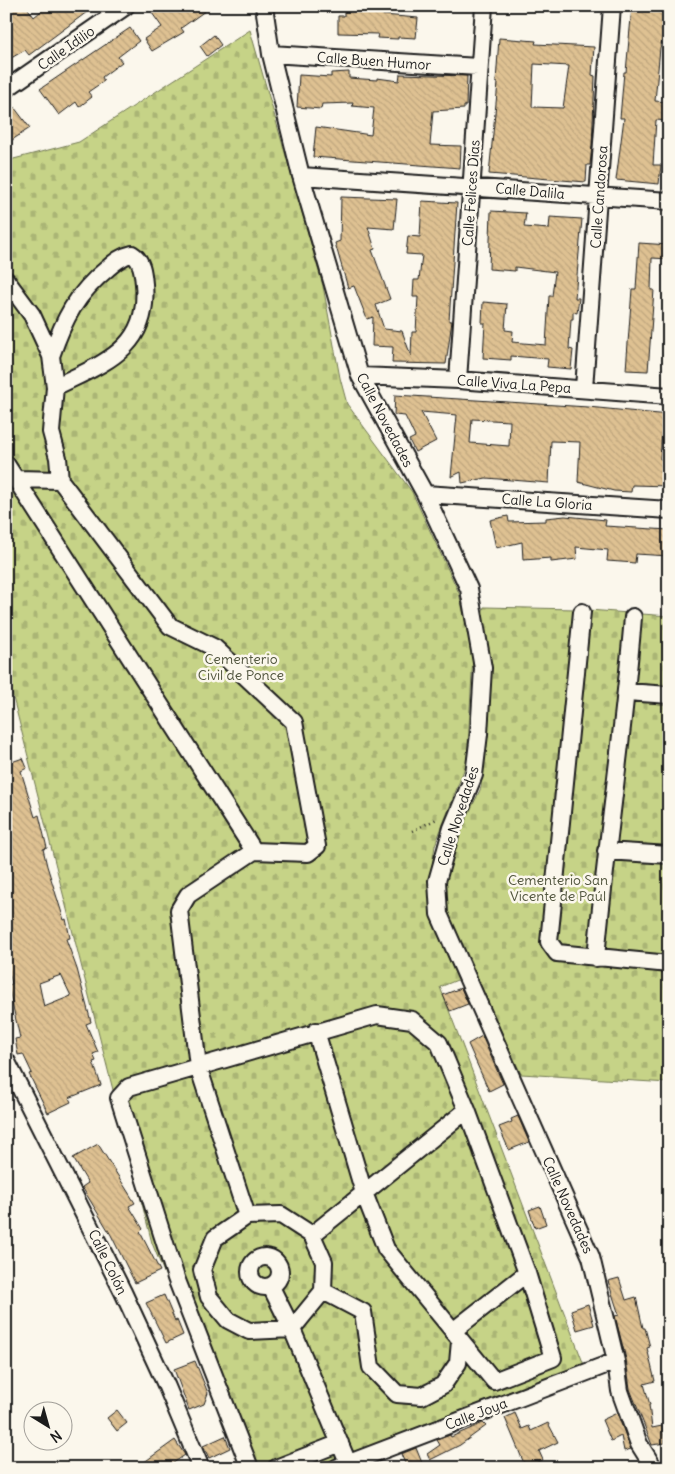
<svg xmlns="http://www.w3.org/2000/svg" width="675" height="1474" viewBox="0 0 675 1474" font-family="Delius,sans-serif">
  <defs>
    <pattern id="cemetery-stones" width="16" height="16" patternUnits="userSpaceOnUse" patternTransform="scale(1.25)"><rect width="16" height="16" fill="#c6d387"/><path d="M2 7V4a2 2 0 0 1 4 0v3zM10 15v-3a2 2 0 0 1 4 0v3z" fill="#aab574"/></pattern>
    <pattern id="building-back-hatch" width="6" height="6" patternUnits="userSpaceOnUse" patternTransform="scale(1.25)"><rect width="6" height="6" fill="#dec192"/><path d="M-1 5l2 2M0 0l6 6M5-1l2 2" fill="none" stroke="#bea57d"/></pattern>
  </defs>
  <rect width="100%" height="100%" fill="#fbf7ec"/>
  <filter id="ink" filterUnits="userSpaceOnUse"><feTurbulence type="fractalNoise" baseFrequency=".02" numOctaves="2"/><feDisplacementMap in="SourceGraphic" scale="10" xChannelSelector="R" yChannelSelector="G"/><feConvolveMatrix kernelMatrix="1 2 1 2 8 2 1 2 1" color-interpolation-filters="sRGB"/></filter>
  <g filter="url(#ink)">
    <!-- cemetery -->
    <path fill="url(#cemetery-stones)" stroke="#717852" d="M 250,30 L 323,286 L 340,378 L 347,404 L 412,492 L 459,593 L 473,656 L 467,762 L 435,845 L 430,881 L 462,978 L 440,987 L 584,1365 L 323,1468 L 244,1468 L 152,1243 L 6,670 L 6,161 L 79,142 Z
      M 484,607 L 575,609 L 669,616 L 669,1083 L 521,1074 L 443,906 L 451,850 L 481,788 L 490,669 L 481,618 Z"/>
    <!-- building -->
    <path fill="url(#building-back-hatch)" stroke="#1c1c1c" fill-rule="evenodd" d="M 6,6 L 26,6 L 34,17 L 46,7 L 49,11 L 57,6 L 95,6 L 29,55 L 25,50 L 6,61 Z
      M 162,6 L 212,6 L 181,28 L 184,32 L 152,51 L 144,39 L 162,27 L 152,13 Z
      M 632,7 L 669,11 L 669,42 L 662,41 L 660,48 L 655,101 L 669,102 L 667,121 L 656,120 L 653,165 L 661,165 L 659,184 L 616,180 L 624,118 L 620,118 L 624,72 L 626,72 Z
      M 344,8 L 384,9 L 383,15 L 418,18 L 416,38 L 398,37 L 398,39 L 377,38 L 378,34 L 338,33 L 338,16 L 344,16 Z
      M 130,28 L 139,41 L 118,57 L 122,62 L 102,77 L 104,81 L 88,92 L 92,97 L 79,107 L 76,102 L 59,115 L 40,89 Z
      M 214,35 L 221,45 L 207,56 L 200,46 Z
      M 499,38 L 536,41 L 535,44 L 594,47 L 592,75 L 595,76 L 592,146 L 590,165 L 587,165 L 586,182 L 489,174 L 498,83 L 496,82 ZM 534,64 L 569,66 L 563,108 L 532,107 Z
      M 349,72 L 349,78 L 377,80 L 377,78 L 399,81 L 400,74 L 467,76 L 466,106 L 464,106 L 464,109 L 433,111 L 430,145 L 461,146 L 460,168 L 313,157 L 316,127 L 371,135 L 374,108 L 352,106 L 353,103 L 322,104 L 321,109 L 297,107 L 299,75 L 331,77 L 331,73 Z
      M 14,107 L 30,128 L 6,144 L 6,113 Z
      M 341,197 L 397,199 L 394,229 L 368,227 L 375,249 L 372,250 L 390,299 L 376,305 L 384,329 L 402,331 L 411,356 L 412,332 L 416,332 L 418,297 L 413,297 L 414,280 L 419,280 L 422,255 L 406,254 L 408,236 L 420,237 L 422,201 L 457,203 L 449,321 L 452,321 L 446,364 L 392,363 L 393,347 L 372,346 L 373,317 L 367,319 L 354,286 L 348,288 L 335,243 L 340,241 Z
      M 491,211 L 526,213 L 524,227 L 549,229 L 550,217 L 582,219 L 575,298 L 579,298 L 577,313 L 573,312 L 573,319 L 571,319 L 569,349 L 573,350 L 571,369 L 547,367 L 548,359 L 511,356 L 511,360 L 483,358 L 485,323 L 482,323 L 483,302 L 507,304 L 505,330 L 513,331 L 512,342 L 546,345 L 549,296 L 552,296 L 555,272 L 515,267 L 515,271 L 489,269 Z
      M 639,243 L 669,245 L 669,259 L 652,258 L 651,290 L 654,290 L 648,371 L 626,370 L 632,289 L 636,289 Z
      M 395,395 L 588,407 L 669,415 L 669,433 L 662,433 L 660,459 L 669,460 L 669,486 L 632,485 L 631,492 L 614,491 L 578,482 L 580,442 L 551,441 L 549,483 L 486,478 L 462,483 L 461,472 L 451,477 L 457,415 L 421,412 L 436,441 L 415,452 L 409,440 L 415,437 L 405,416 L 394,415 ZM 472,419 L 510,421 L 509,446 L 470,443 Z
      M 508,516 L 509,522 L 546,521 L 546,518 L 565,516 L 606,520 L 605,526 L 669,530 L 669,556 L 636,554 L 635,563 L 607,561 L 608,550 L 576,547 L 577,559 L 551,562 L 551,558 L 523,560 L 522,542 L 496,548 L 490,520 Z
      M 23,758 L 27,768 L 21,771 L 35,817 L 39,815 L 47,848 L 43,849 L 47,866 L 64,920 L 66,919 L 70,938 L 66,939 L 77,969 L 91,1022 L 86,1024 L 98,1052 L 93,1054 L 96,1061 L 93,1062 L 101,1085 L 69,1098 L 71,1102 L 48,1113 L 29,1074 L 32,1073 L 23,1054 L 18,1055 L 15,1039 L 20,1038 L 8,985 L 12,984 L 6,959 L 6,764 ZM 61,975 L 71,996 L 44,1007 L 39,983 Z
      M 461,988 L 468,1004 L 450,1011 L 443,995 Z
      M 482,1036 L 503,1084 L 489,1091 L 468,1044 Z
      M 518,1116 L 529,1142 L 509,1150 L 499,1127 L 512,1122 L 511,1119 Z
      M 98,1144 L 135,1203 L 129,1206 L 143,1229 L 140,1232 L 160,1271 L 135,1283 L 111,1235 L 82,1187 L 88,1183 L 73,1158 Z
      M 540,1206 L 546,1224 L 535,1228 L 529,1210 Z
      M 619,1278 L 626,1300 L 636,1297 L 643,1328 L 645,1328 L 650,1347 L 647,1348 L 655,1381 L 644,1384 L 650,1405 L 649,1405 L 652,1428 L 662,1426 L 665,1443 L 652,1445 L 630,1389 L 626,1359 L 615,1316 L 619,1315 L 608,1281 Z
      M 164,1295 L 175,1321 L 177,1320 L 183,1335 L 166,1343 L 146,1303 Z
      M 588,1304 L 594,1325 L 577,1330 L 571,1310 Z
      M 195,1361 L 208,1393 L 204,1404 L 189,1410 L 174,1369 Z
      M 117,1410 L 127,1423 L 117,1431 L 107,1418 Z
      M 515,1413 L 522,1429 L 529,1426 L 531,1431 L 548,1423 L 558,1442 L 539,1451 L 543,1460 L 526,1468 L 505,1418 Z
      M 617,1413 L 630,1447 L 631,1449 L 624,1451 L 621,1436 L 611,1441 L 602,1420 Z
      M 483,1423 L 486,1426 L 460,1445 L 430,1460 L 427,1454 L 440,1445 L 437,1440 L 450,1435 L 451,1437 Z
      M 225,1436 L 230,1448 L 209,1458 L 203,1446 Z
      M 175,1440 L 185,1455 L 166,1468 L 136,1468 Z
      M 416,1448 L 424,1468 L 407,1468 L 401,1454 Z"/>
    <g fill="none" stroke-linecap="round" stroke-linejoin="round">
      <!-- minor casing -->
      <g stroke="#1c1c1c" stroke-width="20">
        <path id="minor" d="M 264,6 L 271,54 L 301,176 L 360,376 L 425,494 L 469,589 L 483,668 L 479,734 L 474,775 L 452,828 L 437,881 L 439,914 L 591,1257 L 616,1361 L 620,1391 L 639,1444 L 654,1468
          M 271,54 L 478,67
          M 6,89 L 126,6
          M 301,176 L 669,201
          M 6,280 L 32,315 L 51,356 L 55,387
          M 360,376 L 458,380 L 669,396
          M 458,380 L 484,6
          M 584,388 L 612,6
          M 6,464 L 254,851 L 308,853 L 317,846 L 294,722 L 215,648 L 170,626 L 60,480 L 58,458 L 51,432 L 55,387 C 103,363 150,349 144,284 C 143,273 142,260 132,254 C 122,256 115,262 108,268 C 76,294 64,319 51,356
          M 17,479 L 60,480
          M 425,494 L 669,510
          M 582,612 L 549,942 L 557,953 L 669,964
          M 627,692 L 669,695
          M 606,851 L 669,855
          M 596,958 C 606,844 624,731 633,617
          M 6,1060 L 123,1292 L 167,1387 L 201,1468
          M 281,1215 L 312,1235 L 324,1262 L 323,1291 L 292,1329 L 249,1331 L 228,1320 L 209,1297 L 202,1270 L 215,1238 L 247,1216 Z
          M 247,1216 L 198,1066 L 179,910 L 188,895 L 254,851
          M 312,1235 L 467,1110
          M250 1272a15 15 0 1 1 30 0a15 15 0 1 1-30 0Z
          M 271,1287 L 292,1329 L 348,1463
          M 323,1291 L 363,1312 L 371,1367 L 397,1394 L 422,1396 L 443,1385 L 458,1363 L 460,1341
          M 453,1331 L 527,1273
          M 250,1468 L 176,1278 L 124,1114 L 119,1098 L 129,1087 L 377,1015 L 412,1020 L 439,1043 L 467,1110 L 527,1273 L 553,1358 L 494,1381 L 386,1249 L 364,1193 L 316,1031
          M 276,1468 L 340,1443
          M 336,1468 L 616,1361"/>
      </g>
      <!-- path -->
      <path stroke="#1c1c1c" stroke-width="2.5" stroke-dasharray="1 4" stroke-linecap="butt" d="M 412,831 L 439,818"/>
      <!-- minor -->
      <use href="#minor" stroke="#fbf7ec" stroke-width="16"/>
    </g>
  </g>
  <g text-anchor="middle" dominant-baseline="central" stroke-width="5" stroke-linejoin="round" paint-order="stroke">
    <!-- street labels -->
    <g font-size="14" fill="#1c1c1c" stroke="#fbf7ec">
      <text transform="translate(66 48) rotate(-35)">Calle Idilio</text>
      <text transform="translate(374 61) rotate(4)">Calle Buen Humor</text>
      <text transform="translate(530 191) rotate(5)">Calle Dalila</text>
      <text transform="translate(471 193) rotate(-86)">Calle Felices Días</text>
      <text transform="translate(599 197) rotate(-86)">Calle Candorosa</text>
      <text transform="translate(514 384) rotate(4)">Calle Viva La Pepa</text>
      <text transform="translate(385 420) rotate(62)">Calle Novedades</text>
      <text transform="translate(547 502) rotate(4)">Calle La Gloria</text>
      <text transform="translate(458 816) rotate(-72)">Calle Novedades</text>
      <text transform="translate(568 1205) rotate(66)">Calle Novedades</text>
      <text transform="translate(108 1262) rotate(64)">Calle Colón</text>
      <text transform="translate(476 1414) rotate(-21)">Calle Joya</text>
    </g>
    <!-- park labels -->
    <g font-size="14" fill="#4f533c" stroke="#fbf7ec">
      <text x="241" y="659">Cementerio<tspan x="241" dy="16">Civil de Ponce</tspan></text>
      <text x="558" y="880">Cementerio San<tspan x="558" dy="16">Vicente de Paúl</tspan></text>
    </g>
  </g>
  <!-- margin -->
  <rect width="675" height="1474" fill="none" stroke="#fbf7ec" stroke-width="25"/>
  <rect x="12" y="12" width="650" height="1449" fill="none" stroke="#1c1c1c" stroke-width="2" filter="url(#ink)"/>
  <!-- north arrow -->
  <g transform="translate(48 1426) rotate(143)"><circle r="24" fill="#fbf7ec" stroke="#a29f99"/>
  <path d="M0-4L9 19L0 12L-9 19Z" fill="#1c1c1c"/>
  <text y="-8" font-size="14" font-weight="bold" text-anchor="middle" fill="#1c1c1c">N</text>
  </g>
</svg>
